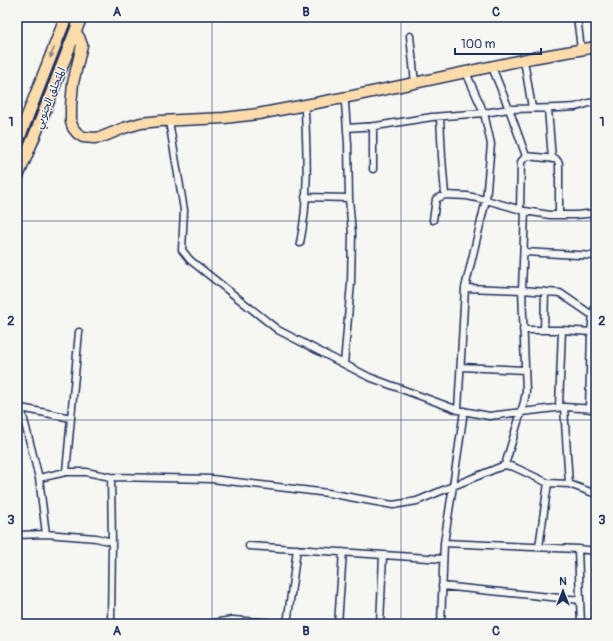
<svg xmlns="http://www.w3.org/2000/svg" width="613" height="641" viewBox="0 0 613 641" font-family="Pangolin,'Playpen Sans Arabic',sans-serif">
  <rect width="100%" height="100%" fill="#f6f6f2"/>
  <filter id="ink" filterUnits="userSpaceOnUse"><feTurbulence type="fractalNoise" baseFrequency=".025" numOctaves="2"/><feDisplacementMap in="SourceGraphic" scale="8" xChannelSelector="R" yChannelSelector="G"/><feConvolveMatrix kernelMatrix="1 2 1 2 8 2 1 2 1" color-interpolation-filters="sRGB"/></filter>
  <g filter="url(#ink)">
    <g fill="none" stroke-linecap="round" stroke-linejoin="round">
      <!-- street casing -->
      <g stroke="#1b2f5e" stroke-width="9">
        <path id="street" d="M 577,17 L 581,49
          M 410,36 L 415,83
          M 525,66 L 532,108
          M 548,109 L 552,159
          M 440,117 L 442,157 L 445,195
          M 169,121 L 184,210 L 182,250 L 190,260 L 278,330 L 369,377 L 458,410 L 489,416 L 564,407 L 596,409
          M 373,126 L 373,169
          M 347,128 L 376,126 L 432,117 L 484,113 L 509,109 L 494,72
          M 526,156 L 509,109 C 531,108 553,109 575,107 C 582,106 588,102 596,102
          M 305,197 L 349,198
          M 520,210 L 521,162 L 526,156 L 556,159 L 559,163 L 559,215
          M 525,211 L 522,290 L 560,293 L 589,313 L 596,316
          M 433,220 L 436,199 L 445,195 L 467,196 L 486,200 L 525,211 L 550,215 L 576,215 L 596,213
          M 300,243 C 309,200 307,155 305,112
          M 524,252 L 596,256
          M 523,330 L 562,330 L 591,332
          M 544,330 L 545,292
          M 344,364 L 351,283 L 352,234 L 349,198 L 348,144 L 345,103
          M 461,367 L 525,370
          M 559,407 L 562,330
          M 564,407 L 569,484 L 596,494
          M 589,409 L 591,332 L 593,314 L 596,305
          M 458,410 L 465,288 L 486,200 L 491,144 L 484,113 L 468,77
          M 505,465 L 514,467 L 548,483 L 569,484
          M 66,472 L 79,332
          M 39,478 L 66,472 L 86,472 L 111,477 L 212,479 L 328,493 L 393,505 L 417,501 L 453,486 L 464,411
          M 46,534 L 39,478 L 21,408 L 71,418
          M 17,535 L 46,534 L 96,538 L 112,542
          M 444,543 L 578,549 L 596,551
          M 249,546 L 443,559
          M 539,547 L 548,483
          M 578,549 L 581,624
          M 442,586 L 580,600
          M 111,624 L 112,542 L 111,477
          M 207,624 L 232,620 L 293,624
          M 287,624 L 297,549
          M 338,624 L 343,552
          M 380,624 L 383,555
          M 441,624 L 444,543 L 453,486 L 505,465 L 524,402 L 526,392 L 522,290 L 465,288"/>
      </g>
      <!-- primary casing -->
      <g stroke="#1b2f5e" stroke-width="13">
        <path id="primary" d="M 75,33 L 79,37 L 82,45 L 73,83 L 71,106 L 71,122 L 73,128 L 77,133 L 83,137 L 94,138 L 102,137 L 124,128 L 141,123 L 160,121 L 224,118 L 258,114 L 353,96 L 532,58 L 596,47"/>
      </g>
      <!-- highway casing -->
      <g stroke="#1b2f5e" stroke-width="14">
        <path id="highway" d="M 17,143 L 66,17
          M 17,178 L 41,120 L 81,17"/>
      </g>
      <!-- street -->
      <use href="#street" stroke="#f6f6f2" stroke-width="6"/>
      <!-- primary -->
      <use href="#primary" stroke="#fddcac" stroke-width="10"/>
      <!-- highway -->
      <use href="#highway" stroke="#fddcac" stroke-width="11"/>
    </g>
    <!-- one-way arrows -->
    <defs><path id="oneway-solid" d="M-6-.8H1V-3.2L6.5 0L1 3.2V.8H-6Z"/></defs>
    <use fill="#8c8685" href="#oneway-solid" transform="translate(52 53) rotate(111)"/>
  </g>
  <!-- grid -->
  <path fill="none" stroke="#1b2f5e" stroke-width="1" stroke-opacity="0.55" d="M 212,17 L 212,624M 401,17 L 401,624M 17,221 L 596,221M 17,420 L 596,420"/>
  <g text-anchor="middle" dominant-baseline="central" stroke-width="3" stroke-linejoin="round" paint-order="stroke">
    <!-- street labels -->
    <g font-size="11" fill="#1b2f5e" stroke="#f6f6f2">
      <text transform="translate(50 98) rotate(-68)">المتحلق الجنوبي</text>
    </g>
  </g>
  <!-- margin -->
  <rect width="613" height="641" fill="none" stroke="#f6f6f2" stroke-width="44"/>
  <!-- north arrow -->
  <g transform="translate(563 591)" stroke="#f6f6f2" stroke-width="3" paint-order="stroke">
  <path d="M0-3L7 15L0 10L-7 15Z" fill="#1b2f5e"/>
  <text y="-6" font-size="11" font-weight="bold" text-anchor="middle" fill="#1b2f5e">N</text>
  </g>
  <!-- scale -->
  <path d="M455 48v6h86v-6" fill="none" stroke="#1b2f5e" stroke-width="2"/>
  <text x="461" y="48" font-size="12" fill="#1b2f5e" stroke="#f6f6f2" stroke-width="3" paint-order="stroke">100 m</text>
  <rect x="22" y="22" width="569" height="597" fill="none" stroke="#1b2f5e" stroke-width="1.5"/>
  <g font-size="13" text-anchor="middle" font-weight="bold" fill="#1b2f5e">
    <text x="117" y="16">A</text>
    <text x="306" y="16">B</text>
    <text x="496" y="16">C</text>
    <text x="11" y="126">1</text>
    <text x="602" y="126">1</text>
    <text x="11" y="325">2</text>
    <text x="602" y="325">2</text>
    <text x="11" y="524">3</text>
    <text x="602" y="524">3</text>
    <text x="117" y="635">A</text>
    <text x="306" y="635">B</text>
    <text x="496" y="635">C</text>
  </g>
</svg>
